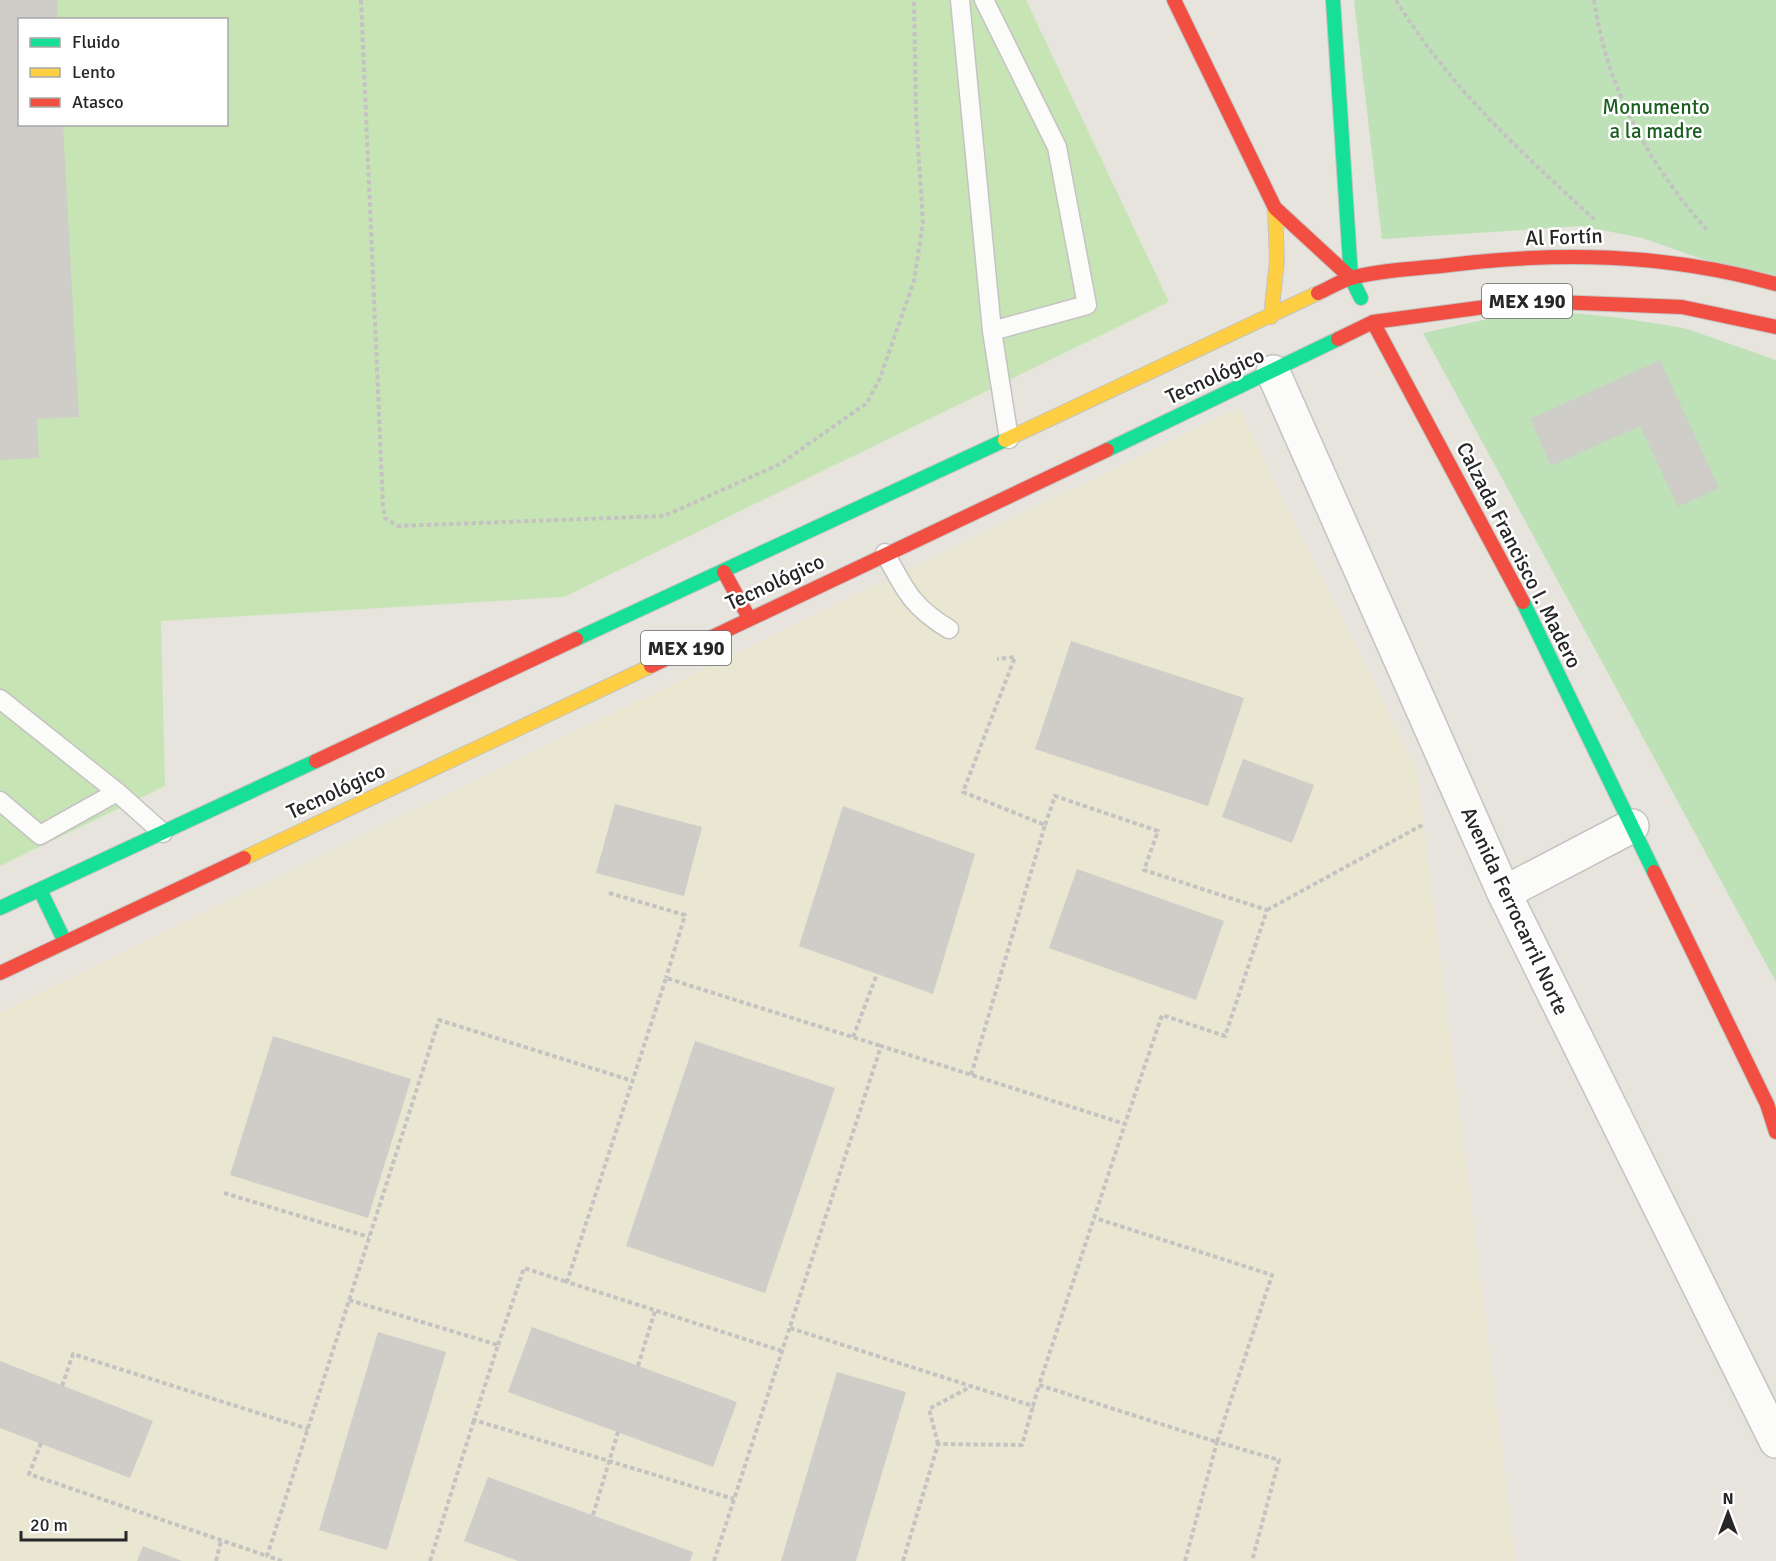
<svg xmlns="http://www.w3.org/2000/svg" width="1776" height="1561" viewBox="0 0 1776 1561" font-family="Signika,sans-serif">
  <rect width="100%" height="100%" fill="#e6e4dc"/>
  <!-- education -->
  <path fill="#e9e6d2" d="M 1239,408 L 1417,771 L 1516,1561 L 0,1561 L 0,1012 Z"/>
  <!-- green -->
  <path fill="#bee1b7" d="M 1354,0 L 1776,0 L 1776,281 L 1745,274 L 1642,238 L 1582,226 L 1382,239 Z
    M 1534,309 L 1621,318 L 1684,328 L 1776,360 L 1776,982 L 1423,333 Z"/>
  <!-- pitch -->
  <path fill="#c7e5b4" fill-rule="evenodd" d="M 0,0 L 1026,0 L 1169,302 L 564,597 L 161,621 L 165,786 L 0,866 ZM 20,20 L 226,20 L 226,124 L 20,124 Z"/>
  <!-- building -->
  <path fill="#cecdc8" d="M 0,0 L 57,0 L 58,20 L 20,20 L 20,124 L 63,124 L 79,417 L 37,419 L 39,458 L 0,460 Z
    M 1660,360 L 1719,488 L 1678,507 L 1640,426 L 1551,466 L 1530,419 Z
    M 1071,641 L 1244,698 L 1208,806 L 1035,749 Z
    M 1243,759 L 1314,785 L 1292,843 L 1222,817 Z
    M 615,804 L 702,827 L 684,896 L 596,873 Z
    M 843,806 L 975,854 L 933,994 L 799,946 Z
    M 1077,869 L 1224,921 L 1196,1000 L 1049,948 Z
    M 273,1036 L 411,1079 L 368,1218 L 230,1175 Z
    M 695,1041 L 835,1088 L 765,1293 L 626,1246 Z
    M 532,1327 L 737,1402 L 713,1467 L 508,1392 Z
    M 378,1332 L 446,1352 L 387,1550 L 319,1530 Z
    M 0,1361 L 153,1421 L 130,1478 L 0,1428 Z
    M 837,1372 L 906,1392 L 856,1561 L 781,1561 Z
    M 488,1477 L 693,1552 L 690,1561 L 518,1561 L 464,1541 Z
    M 143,1546 L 182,1561 L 137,1561 Z"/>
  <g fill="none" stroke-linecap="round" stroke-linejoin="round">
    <!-- lane casing -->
    <g stroke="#c4c3c2" stroke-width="21">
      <path id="lane" d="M 960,0 L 992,331 L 1009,439
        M 984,0 L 1057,147 L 1087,305 L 992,331
        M 885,553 C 905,590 912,607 949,629
        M 0,699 L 117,792 L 163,833
        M 0,801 L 40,835 L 117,792"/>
    </g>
    <!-- street casing -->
    <g stroke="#c4c3c2" stroke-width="36">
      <path id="street" d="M 1273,372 L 1504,893 L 1776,1441
        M 1504,893 L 1632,826"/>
    </g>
    <!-- fast casing -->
    <g stroke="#c4c3c2" stroke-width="16">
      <path id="fast" d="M 1333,0 L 1351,278 L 1361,298
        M 1107,450 L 1338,339
        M 1523,602 L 1654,872
        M 576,639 L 1005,440
        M 40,890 L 65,942
        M 0,908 L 316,761"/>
    </g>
    <!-- slow casing -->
    <g stroke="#c4c3c2" stroke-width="16">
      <path id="slow" d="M 1271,317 L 1277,260 L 1275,208
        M 1005,440 L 1318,293
        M 244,858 L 651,666"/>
    </g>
    <!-- jam casing -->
    <g stroke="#c4c3c2" stroke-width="16">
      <path id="jam" d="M 1174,0 L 1275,208 L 1351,278
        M 1318,293 C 1328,289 1340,281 1351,278 C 1379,270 1412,269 1441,266 C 1557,251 1664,253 1776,284
        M 1373,322 L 1523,602
        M 1338,339 L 1373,322 L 1530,301 L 1682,307 L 1776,327
        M 724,572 L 749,618
        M 651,666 L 1107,450
        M 316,761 L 576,639
        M 1654,872 L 1767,1104 L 1776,1132
        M 0,973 L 244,858"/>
    </g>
    <!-- path -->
    <path stroke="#c4c3c2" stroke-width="4" stroke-dasharray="4.5 3" stroke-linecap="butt" d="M 361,0 L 383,506 L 385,518 L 398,526 L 664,516 L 780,464 L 867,403 L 880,378 L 914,281 L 923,223 L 916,114 L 914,0
      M 1396,0 C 1448,86 1523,154 1596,221
      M 1594,0 C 1607,89 1648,163 1707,230
      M 1045,825 L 1055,796 L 1158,831 L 1144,870 L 1267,910 L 1225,1036 L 1162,1015 L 1125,1124
      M 609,893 L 685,915 L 666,978
      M 1267,910 L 1424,824
      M 853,1037 L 877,974
      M 971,1075 L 1045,825 L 963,792 L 1015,657 L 997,659
      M 224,1193 L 369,1237
      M 349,1300 L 498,1345 L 474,1420 L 734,1499
      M 790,1328 L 1033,1406 L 1039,1385
      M 498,1345 L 524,1268 L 567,1282
      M 782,1351 L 567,1282 L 666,978 L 881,1046
      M 638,1366 L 655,1311
      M 62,1386 L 73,1354 L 308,1429
      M 41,1443 L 29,1474 L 267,1556
      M 938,1444 L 929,1409 L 970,1387
      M 593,1515 L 618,1432
      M 216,1561 L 221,1541
      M 282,1561 L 267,1556 L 439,1020 L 633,1081
      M 430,1561 L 474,1420
      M 714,1561 L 881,1046 L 1125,1124 L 1039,1385 L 1217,1442 L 1272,1275 L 1095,1218
      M 903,1561 L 938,1444 L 1022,1445 L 1033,1406
      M 1185,1561 L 1217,1442 L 1279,1460 L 1252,1561"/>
    <!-- lane -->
    <use href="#lane" stroke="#fbfbfa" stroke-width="18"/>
    <!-- street -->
    <use href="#street" stroke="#fbfbfa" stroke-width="33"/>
    <!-- fast -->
    <use href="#fast" stroke="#16e098" stroke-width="14"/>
    <!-- slow -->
    <use href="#slow" stroke="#ffcf43" stroke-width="14"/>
    <!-- jam -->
    <use href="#jam" stroke="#f24e42" stroke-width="14"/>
  </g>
  <g text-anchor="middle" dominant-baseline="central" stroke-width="5" stroke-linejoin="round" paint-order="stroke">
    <!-- shield labels -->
    <g fill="#fff" stroke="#686868" stroke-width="1.5">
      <rect x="1482" y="284" width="90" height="34" rx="4.5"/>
      <rect x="641" y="631" width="90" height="34" rx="4.5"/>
    </g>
    <g font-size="20" font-weight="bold" fill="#272727">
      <text x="1527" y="301">MEX 190</text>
      <text x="686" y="648">MEX 190</text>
    </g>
    <!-- park labels -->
    <g font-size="21" fill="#1c5f20" stroke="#fff">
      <text x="1656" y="107">Monumento<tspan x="1656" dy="24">a la madre</tspan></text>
    </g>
    <!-- street labels -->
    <g font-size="21" fill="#272727" stroke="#fff">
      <text transform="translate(1564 237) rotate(-2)">Al Fortín</text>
      <text transform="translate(1215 376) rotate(-25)">Tecnológico</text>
      <text transform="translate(1519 555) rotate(63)">Calzada Francisco I. Madero</text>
      <text transform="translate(775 582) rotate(-25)">Tecnológico</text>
      <text transform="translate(336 791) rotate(-25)">Tecnológico</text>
      <text transform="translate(1515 911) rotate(65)">Avenida Ferrocarril Norte</text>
    </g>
  </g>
  <!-- legend -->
  <rect x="18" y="18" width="210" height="108" fill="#ffffff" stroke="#a9a9a9" stroke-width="1.5"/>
  <rect x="30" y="38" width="30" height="9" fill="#16e098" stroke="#a9a9a9" stroke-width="1.5"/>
  <text x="72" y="48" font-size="18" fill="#272727">Fluido</text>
  <rect x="30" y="68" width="30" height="9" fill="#ffcf43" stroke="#a9a9a9" stroke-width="1.5"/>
  <text x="72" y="78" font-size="18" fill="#272727">Lento</text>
  <rect x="30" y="98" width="30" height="9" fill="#f24e42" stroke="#a9a9a9" stroke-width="1.5"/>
  <text x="72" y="108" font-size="18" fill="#272727">Atasco</text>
  <!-- north arrow -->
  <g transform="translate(1728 1513)" stroke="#ffffff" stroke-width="4.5" paint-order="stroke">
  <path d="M0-4.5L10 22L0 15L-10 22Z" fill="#272727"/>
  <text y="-9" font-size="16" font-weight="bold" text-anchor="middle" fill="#272727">N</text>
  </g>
  <!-- scale -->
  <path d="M21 1531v9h105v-9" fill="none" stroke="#272727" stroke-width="3"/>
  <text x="30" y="1531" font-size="18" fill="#272727" stroke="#ffffff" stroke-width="4.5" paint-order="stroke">20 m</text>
</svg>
